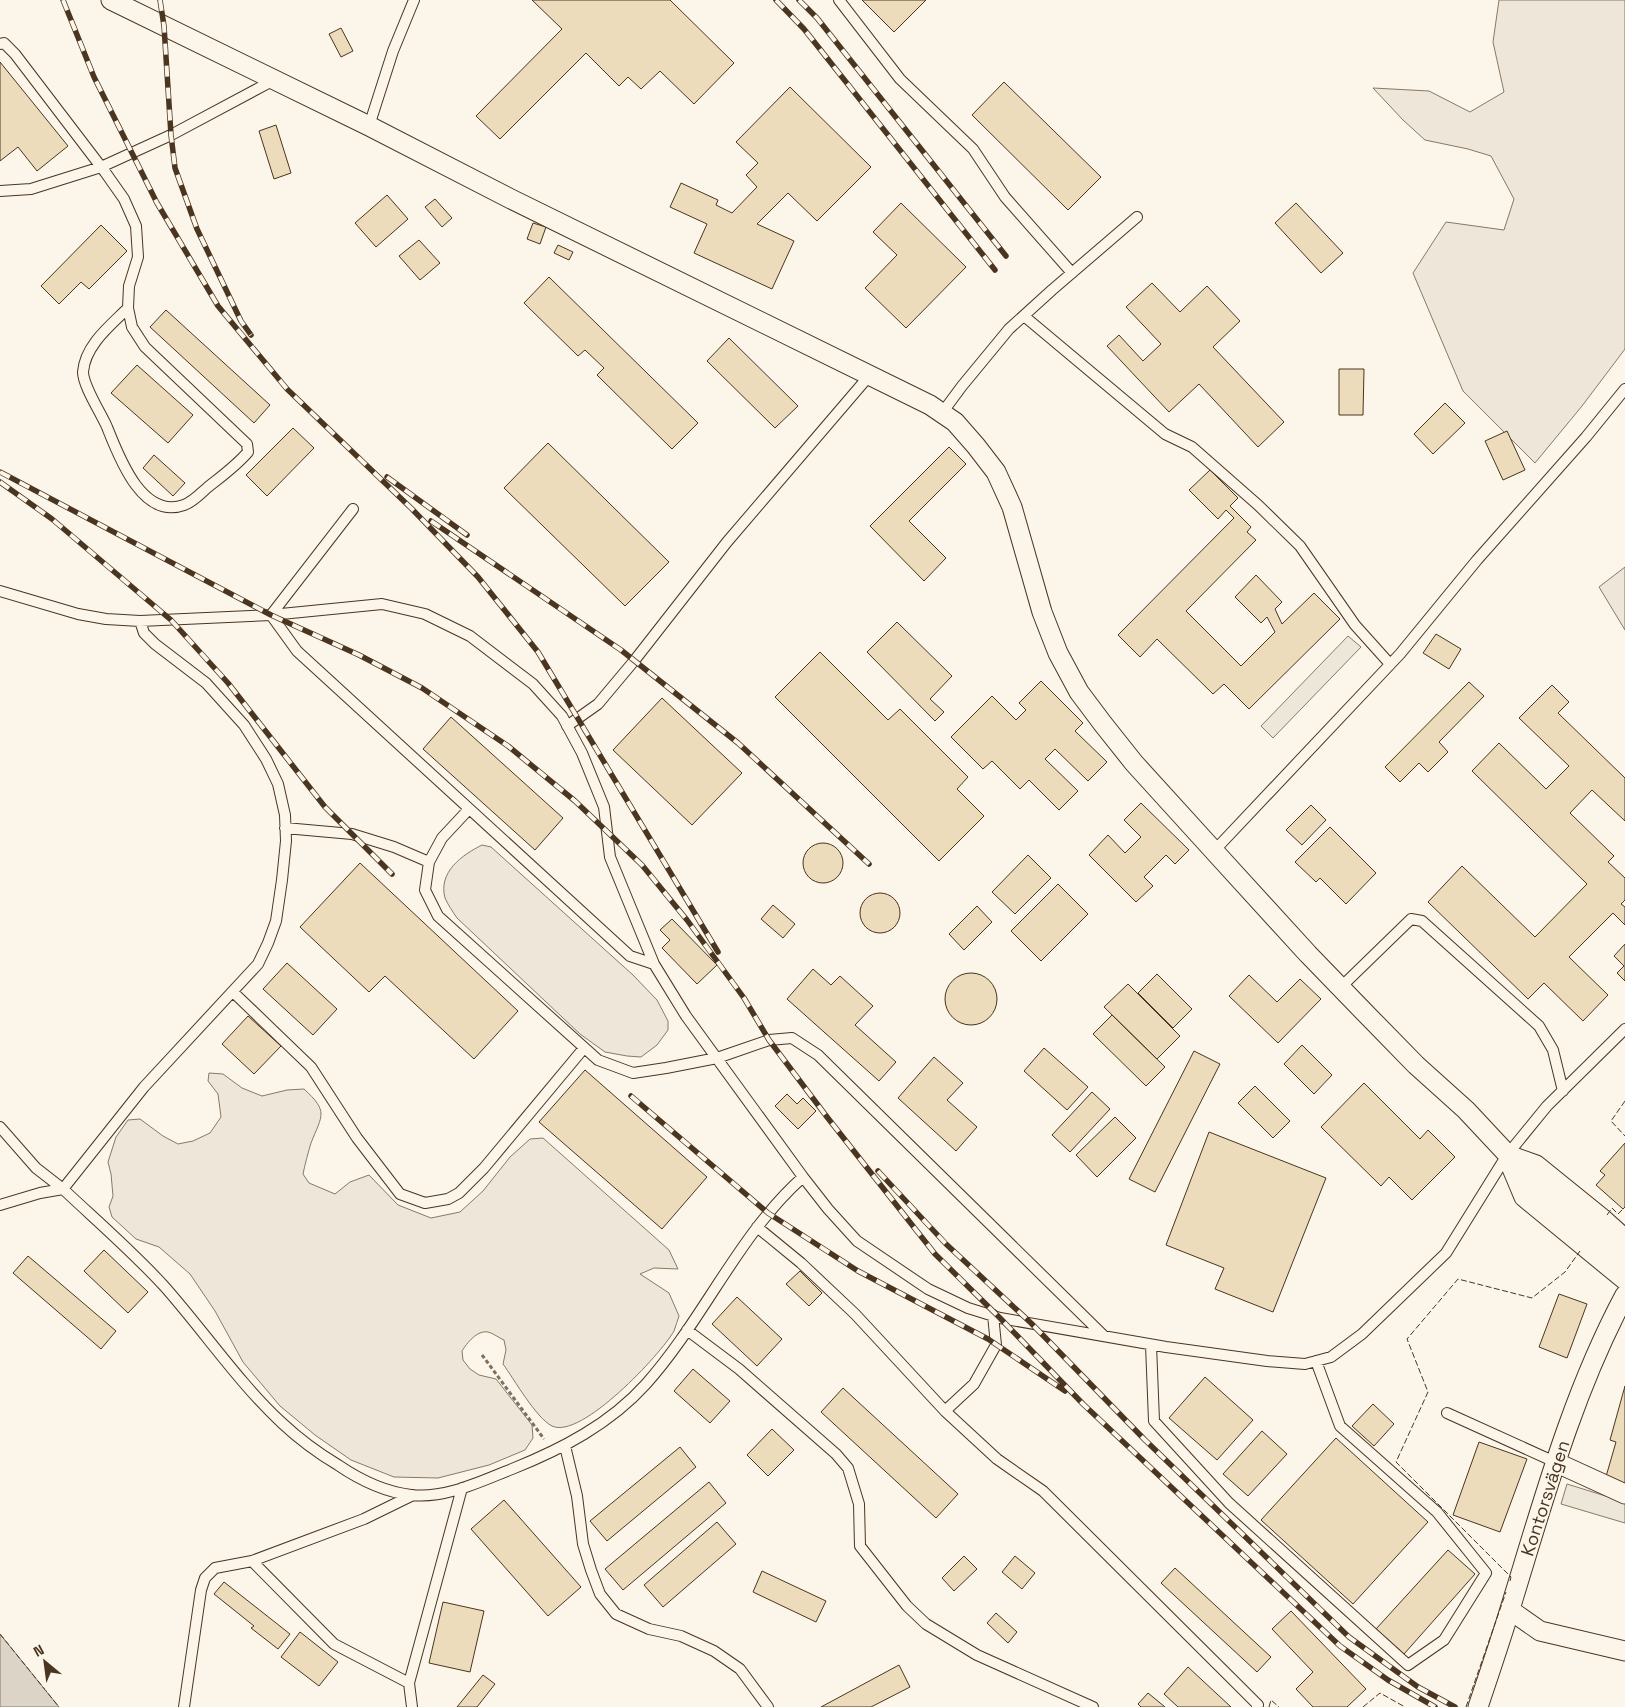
<svg xmlns="http://www.w3.org/2000/svg" width="1625" height="1707" viewBox="0 0 1625 1707" font-family="'Space Grotesk',sans-serif">
  <rect width="100%" height="100%" fill="#fbf6e9"/>
  <!-- green -->
  <path fill="#ede6d9" stroke="#887966" d="M 1499,0 L 1625,0 L 1625,349 L 1582,406 L 1535,463 L 1463,391 L 1413,273 L 1446,222 L 1504,230 L 1514,199 L 1491,156 L 1468,149 L 1425,140 L 1403,120 L 1373,88 L 1429,91 L 1470,112 L 1504,92 L 1493,42 Z
    M 1625,567 L 1625,630 L 1599,587 Z
    M 482,845 L 491,847 L 633,975 L 657,1000 L 668,1021 L 668,1030 L 657,1045 L 641,1057 L 627,1056 L 605,1052 L 580,1034 L 457,918 C 453,912 448,905 445,898 C 438,872 462,855 482,845 Z
    M 209,1073 L 223,1074 L 242,1088 L 262,1096 L 287,1090 L 304,1089 C 329,1112 322,1115 311,1143 C 308,1153 305,1164 303,1174 L 309,1183 L 335,1194 L 350,1182 L 369,1175 L 398,1205 L 431,1218 L 460,1212 L 483,1191 L 510,1157 L 530,1139 L 543,1138 L 669,1250 L 678,1269 L 654,1268 L 640,1274 L 669,1293 L 679,1316 C 677,1321 676,1326 674,1331 C 661,1354 581,1440 552,1426 C 536,1418 514,1379 503,1364 L 506,1350 L 504,1340 C 499,1338 493,1333 488,1332 C 477,1330 467,1343 462,1351 L 463,1360 L 470,1369 L 479,1375 L 496,1379 L 532,1425 L 533,1438 L 525,1450 L 489,1465 L 438,1478 L 394,1477 L 351,1460 L 315,1435 L 280,1406 L 243,1362 L 215,1311 L 190,1274 L 159,1247 L 136,1239 L 112,1217 L 109,1207 L 113,1196 L 111,1174 L 108,1162 L 116,1137 L 128,1120 L 140,1119 L 163,1136 L 178,1144 L 193,1141 L 210,1133 L 221,1117 L 218,1094 L 208,1081 Z"/>
  <!-- parking -->
  <path fill="#ede7d9" stroke="#887966" d="M 1348,636 L 1361,647 L 1273,738 L 1261,726 Z
    M 1567,1484 L 1625,1502 L 1625,1523 L 1561,1504 Z"/>
  <!-- water -->
  <path fill="#dcd4c6" stroke="#887966" d="M 0,1634 L 59,1707 L 0,1707 Z"/>
  <!-- building -->
  <path fill="#ecdcbc" stroke="#4a3520" d="M 532,0 L 670,0 L 734,63 L 694,104 L 660,71 L 641,89 L 628,77 L 619,86 L 586,53 L 500,139 L 476,116 L 562,29 Z
    M 862,0 L 926,0 L 894,32 Z
    M 341,28 L 353,51 L 341,57 L 329,34 Z
    M 0,62 L 68,146 L 37,171 L 18,147 L 0,161 Z
    M 1004,82 L 1101,177 L 1068,210 L 972,115 Z
    M 790,87 L 871,167 L 817,221 L 788,193 L 757,224 L 794,241 L 772,289 L 694,253 L 707,224 L 670,207 L 681,183 L 718,200 L 716,205 L 732,213 L 757,187 L 746,175 L 758,163 L 736,142 Z
    M 276,125 L 291,173 L 274,179 L 259,131 Z
    M 387,195 L 408,219 L 376,247 L 355,223 Z
    M 435,199 L 452,218 L 442,227 L 425,207 Z
    M 901,203 L 966,267 L 906,328 L 865,288 L 897,255 L 873,232 Z
    M 1296,203 L 1343,253 L 1321,273 L 1275,223 Z
    M 533,223 L 546,227 L 540,244 L 527,239 Z
    M 101,225 L 127,251 L 89,289 L 81,282 L 59,304 L 41,286 Z
    M 419,240 L 440,263 L 420,280 L 399,256 Z
    M 558,245 L 573,252 L 569,260 L 554,253 Z
    M 549,277 L 698,423 L 672,449 L 597,375 L 604,368 L 585,350 L 578,356 L 524,303 Z
    M 1152,283 L 1180,312 L 1207,286 L 1240,321 L 1213,347 L 1284,422 L 1258,447 L 1199,384 L 1169,412 L 1107,346 L 1119,335 L 1143,361 L 1161,344 L 1126,307 Z
    M 166,310 L 270,405 L 254,423 L 150,327 Z
    M 729,338 L 798,406 L 775,428 L 707,361 Z
    M 137,365 L 193,415 L 168,443 L 111,393 Z
    M 1339,369 L 1364,369 L 1363,415 L 1339,415 Z
    M 1445,403 L 1465,423 L 1433,454 L 1414,434 Z
    M 293,428 L 314,448 L 267,496 L 246,475 Z
    M 1507,431 L 1525,470 L 1503,480 L 1485,441 Z
    M 548,443 L 669,562 L 625,606 L 504,488 Z
    M 949,447 L 966,464 L 909,521 L 946,558 L 924,581 L 870,526 Z
    M 154,455 L 185,483 L 173,496 L 143,468 Z
    M 1210,470 L 1238,498 L 1230,506 L 1251,527 L 1247,532 L 1256,540 L 1186,611 L 1241,666 L 1275,632 L 1267,617 L 1261,623 L 1235,597 L 1256,575 L 1282,602 L 1275,609 L 1282,624 L 1314,593 L 1340,619 L 1249,709 L 1224,684 L 1213,694 L 1157,639 L 1140,657 L 1118,635 L 1234,518 L 1226,510 L 1218,519 L 1189,490 Z
    M 897,622 L 952,676 L 930,699 L 944,712 L 935,721 L 867,652 Z
    M 1436,634 L 1461,649 L 1449,669 L 1423,653 Z
    M 820,652 L 888,720 L 900,709 L 968,777 L 957,789 L 984,816 L 939,861 L 775,697 Z
    M 1041,681 L 1083,723 L 1075,731 L 1107,762 L 1088,781 L 1055,749 L 1045,759 L 1078,791 L 1059,810 L 1029,780 L 1020,789 L 992,761 L 983,769 L 951,737 L 992,696 L 1016,720 L 1026,710 L 1019,703 Z
    M 1469,682 L 1484,696 L 1439,742 L 1448,752 L 1428,772 L 1419,763 L 1400,782 L 1385,767 Z
    M 1552,685 L 1569,702 L 1558,713 L 1625,778 L 1625,821 L 1592,790 L 1570,813 L 1614,856 L 1608,862 L 1625,878 L 1625,900 L 1621,904 L 1625,907 L 1625,925 L 1613,913 L 1569,957 L 1608,995 L 1583,1021 L 1544,983 L 1528,999 L 1428,902 L 1462,866 L 1535,937 L 1587,884 L 1472,771 L 1499,743 L 1546,789 L 1569,766 L 1519,718 Z
    M 662,698 L 742,773 L 692,825 L 613,750 Z
    M 451,717 L 563,818 L 535,850 L 423,749 Z
    M 1141,803 L 1189,850 L 1175,864 L 1166,855 L 1144,877 L 1153,886 L 1136,902 L 1089,855 L 1108,835 L 1125,853 L 1141,837 L 1124,820 Z
    M 1311,805 L 1326,820 L 1302,845 L 1286,830 Z
    M 1330,827 L 1376,873 L 1346,904 L 1320,878 L 1316,882 L 1295,862 Z
    M803 863a20 20 0 1 1 40 0a20 20 0 1 1-40 0Z
    M 1028,855 L 1051,878 L 1015,914 L 992,892 Z
    M 360,863 L 518,1011 L 474,1059 L 385,976 L 369,992 L 300,927 Z
    M 1058,884 L 1088,914 L 1041,961 L 1011,931 Z
    M860 913a20 20 0 1 1 40 0a20 20 0 1 1-40 0Z
    M 773,905 L 795,924 L 783,938 L 761,919 Z
    M 977,906 L 992,922 L 964,950 L 949,934 Z
    M 672,919 L 717,965 L 697,984 L 662,948 L 670,940 L 660,930 Z
    M 1625,944 L 1625,981 L 1617,973 L 1624,966 L 1614,956 Z
    M 287,963 L 337,1009 L 313,1035 L 263,989 Z
    M 813,969 L 831,985 L 840,976 L 873,1006 L 855,1025 L 896,1062 L 879,1081 L 787,999 Z
    M945 999a26 26 0 1 1 52 0a26 26 0 1 1-52 0Z
    M 1157,974 L 1192,1009 L 1173,1028 L 1138,993 Z
    M 1249,975 L 1277,1002 L 1300,979 L 1321,999 L 1278,1043 L 1229,996 Z
    M 1128,984 L 1180,1036 L 1157,1059 L 1104,1007 Z
    M 1112,1015 L 1165,1067 L 1146,1086 L 1093,1034 Z
    M 248,1016 L 281,1046 L 254,1074 L 222,1044 Z
    M 1302,1045 L 1332,1075 L 1314,1094 L 1284,1064 Z
    M 1044,1048 L 1088,1087 L 1067,1110 L 1024,1071 Z
    M 1194,1051 L 1220,1064 L 1155,1192 L 1129,1179 Z
    M 934,1057 L 963,1083 L 947,1100 L 977,1127 L 956,1151 L 898,1098 Z
    M 585,1070 L 707,1177 L 662,1229 L 539,1122 Z
    M 1364,1083 L 1420,1139 L 1428,1130 L 1455,1157 L 1412,1200 L 1389,1177 L 1381,1186 L 1321,1127 Z
    M 1255,1086 L 1290,1121 L 1273,1138 L 1238,1103 Z
    M 1092,1092 L 1110,1109 L 1070,1152 L 1052,1135 Z
    M 787,1094 L 797,1104 L 803,1098 L 816,1111 L 798,1129 L 775,1106 Z
    M 1115,1117 L 1136,1138 L 1097,1177 L 1076,1155 Z
    M 1209,1132 L 1326,1178 L 1273,1312 L 1215,1289 L 1224,1268 L 1166,1245 Z
    M 1625,1143 L 1625,1207 L 1623,1209 L 1596,1185 L 1605,1175 L 1600,1171 Z
    M 104,1250 L 148,1292 L 128,1313 L 84,1271 Z
    M 28,1256 L 116,1331 L 101,1349 L 13,1273 Z
    M 800,1271 L 822,1293 L 809,1306 L 786,1284 Z
    M 1559,1294 L 1587,1304 L 1567,1358 L 1539,1347 Z
    M 737,1297 L 782,1339 L 757,1366 L 712,1324 Z
    M 693,1369 L 730,1401 L 710,1423 L 674,1391 Z
    M 1205,1377 L 1253,1420 L 1217,1460 L 1169,1418 Z
    M 1625,1386 L 1625,1486 L 1605,1480 L 1616,1442 L 1610,1440 Z
    M 843,1388 L 958,1494 L 936,1518 L 821,1412 Z
    M 1373,1404 L 1394,1424 L 1374,1446 L 1352,1426 Z
    M 772,1429 L 794,1450 L 768,1476 L 747,1455 Z
    M 1262,1431 L 1287,1454 L 1248,1496 L 1223,1474 Z
    M 1336,1438 L 1428,1522 L 1353,1604 L 1261,1520 Z
    M 1479,1442 L 1527,1459 L 1500,1532 L 1453,1515 Z
    M 680,1447 L 696,1467 L 607,1541 L 590,1521 Z
    M 709,1482 L 726,1503 L 623,1590 L 605,1569 Z
    M 504,1500 L 581,1587 L 548,1616 L 471,1529 Z
    M 717,1522 L 736,1544 L 663,1607 L 644,1585 Z
    M 1448,1550 L 1475,1574 L 1404,1654 L 1376,1629 Z
    M 964,1556 L 977,1569 L 954,1591 L 942,1578 Z
    M 1015,1556 L 1035,1573 L 1022,1589 L 1002,1572 Z
    M 1175,1568 L 1271,1657 L 1257,1672 L 1161,1583 Z
    M 762,1571 L 826,1601 L 816,1622 L 753,1592 Z
    M 224,1582 L 290,1634 L 278,1649 L 251,1628 L 254,1626 L 214,1594 Z
    M 443,1602 L 484,1611 L 470,1672 L 429,1663 Z
    M 1291,1611 L 1366,1689 L 1347,1707 L 1313,1707 L 1296,1689 L 1313,1672 L 1272,1629 Z
    M 996,1613 L 1017,1632 L 1008,1643 L 987,1623 Z
    M 300,1632 L 338,1662 L 319,1686 L 281,1657 Z
    M 899,1665 L 910,1687 L 871,1707 L 821,1707 Z
    M 1188,1667 L 1231,1707 L 1178,1707 L 1164,1694 Z
    M 483,1675 L 495,1684 L 477,1707 L 457,1707 Z
    M 1148,1693 L 1165,1707 L 1141,1707 L 1138,1704 Z"/>
  <g fill="none" stroke-linecap="round" stroke-linejoin="round">
    <!-- service casing -->
    <g stroke="#4a3520" stroke-width="12">
      <path id="service" d="M 839,0 L 900,79 L 973,149 L 1005,197 L 1072,273
        M 0,44 L 4,43 L 15,54 L 105,172 L 124,199 L 136,226 L 138,257 L 129,286 L 128,308 L 132,327 L 145,347 L 247,444 L 248,452 C 236,466 222,476 208,487 C 201,493 193,502 184,505 C 142,520 119,457 107,427 C 101,413 83,386 83,372 C 85,345 111,325 128,308
        M 369,126 L 393,51 L 414,0
        M 0,191 L 31,189 L 101,167 L 171,135 L 274,80
        M 1024,316 L 1165,434 L 1192,447 L 1258,505 L 1300,546 L 1355,625 L 1390,664
        M 942,413 L 962,386 L 1009,329 L 1052,290 L 1137,217
        M 353,509 L 271,615 L 297,651 L 630,956 L 654,964
        M 0,591 L 78,614 L 106,619 L 140,621 L 271,615 L 382,604 L 425,614 L 470,636 L 533,684 L 562,716 L 582,753 L 604,807 L 610,857 L 654,964 L 686,1016 L 803,1177 L 828,1209 L 857,1241 L 928,1289 L 968,1308 L 1000,1318 L 1166,1347 L 1267,1361 L 1305,1364 L 1331,1357 L 1362,1334 L 1446,1253 L 1507,1155 L 1547,1106 L 1625,1029
        M 140,621 L 144,633 L 155,644 L 206,683 L 244,725 L 266,759 L 278,784 L 285,815 L 286,841 L 282,880 L 276,921 L 268,943 L 258,964 L 144,1087 L 63,1189 C 97,1221 133,1252 164,1286 C 204,1331 238,1382 282,1423 C 299,1439 318,1453 338,1465 C 360,1480 385,1492 411,1495 C 446,1499 481,1481 512,1469 C 562,1449 610,1424 646,1384 C 704,1319 738,1235 803,1177
        M 567,726 L 598,704 L 634,661 L 727,542 L 869,376
        M 469,809 L 442,838 L 429,862 L 425,890 L 438,916 L 598,1060 L 633,1073 L 666,1068 L 717,1058 L 769,1040 L 792,1038 L 818,1055 L 1104,1336
        M 285,828 L 352,834 L 394,847 L 429,862
        M 1214,851 L 1400,654 L 1477,560 L 1586,437 L 1625,389
        M 1340,988 L 1411,919 L 1422,921 L 1539,1026 L 1553,1050 L 1563,1091
        M 233,992 L 311,1067 L 357,1138 L 400,1194 L 425,1203 L 448,1199 L 459,1193 L 484,1168 L 584,1048
        M 0,1127 L 36,1168 L 63,1189 L 40,1193 L 0,1205
        M 757,1227 L 801,1263 L 855,1314 L 945,1411 L 997,1459 L 1043,1491 L 1232,1679 L 1258,1705 L 1257,1707
        M 687,1330 L 739,1369 L 836,1454 L 848,1468 L 859,1504 L 860,1546 L 907,1606 L 926,1624 L 977,1655 L 1093,1707
        M 1151,1345 L 1154,1421 L 1229,1503 L 1408,1665 L 1444,1640 L 1486,1573 L 1437,1512 L 1340,1426 L 1316,1361
        M 945,1411 L 974,1384 L 996,1345 L 993,1315
        M 1447,1413 L 1555,1462
        M 565,1446 L 577,1496 L 583,1544 L 591,1570 L 600,1594 L 616,1614 L 649,1629 L 681,1636 L 714,1651 L 740,1669 L 768,1707
        M 252,1561 L 334,1644 L 409,1683
        M 184,1707 L 201,1590 L 205,1578 L 215,1568 L 252,1561 L 364,1519 L 413,1495
        M 412,1707 L 409,1683 L 462,1488"/>
    </g>
    <!-- minor casing -->
    <g stroke="#4a3520" stroke-width="21">
      <path id="minor" d="M 111,0 L 369,126 L 511,199 L 930,405 L 955,422 L 976,446 L 996,472 L 1012,507 L 1042,612 L 1058,653 L 1079,692 L 1103,724 L 1134,763 L 1214,851 L 1308,954 L 1373,1021 L 1416,1065 L 1466,1110 L 1538,1187 L 1625,1260
        M 1511,1156 L 1536,1165 L 1604,1220 L 1625,1239
        M 1511,1166 L 1524,1197 L 1625,1280
        M 1555,1462 L 1625,1494
        M 1510,1610 L 1540,1631 L 1625,1651
        M 1478,1707 C 1489,1674 1500,1642 1510,1609 C 1543,1502 1572,1394 1625,1295"/>
    </g>
    <!-- path -->
    <path stroke="#7f6f5c" stroke-width="3" stroke-dasharray="4 2.5" stroke-linecap="butt" d="M 482,1355 L 544,1439"/>
    <!-- service -->
    <use href="#service" stroke="#fbf6e9" stroke-width="10"/>
    <!-- minor -->
    <use href="#minor" stroke="#fbf6e9" stroke-width="19"/>
    <!-- rail casing -->
    <g stroke="#4a3520" stroke-width="5.5">
      <path id="rail" d="M 63,0 L 94,77 L 157,203 L 218,306 L 287,389 L 412,509 L 478,577 L 538,652 L 718,952
        M 160,0 L 164,26 L 171,135 L 175,168 L 197,229 L 241,321 L 251,335
        M 776,0 L 804,29 L 995,270
        M 799,0 L 817,18 L 1006,256
        M 0,472 L 271,615 L 359,655 L 422,688 L 508,746 L 575,801 L 642,865 L 687,920 L 744,998 L 769,1040 L 827,1117 L 935,1254 L 1000,1318 L 1083,1404 L 1340,1646 L 1388,1680 L 1435,1707
        M 387,477 L 467,535
        M 0,482 L 52,519 L 171,620 L 228,683 L 325,807 L 392,874
        M 431,521 L 621,650 L 738,743 L 869,864
        M 631,1096 L 768,1213 L 858,1271 L 988,1339 L 1065,1391
        M 878,1171 L 946,1244 L 1031,1323 L 1145,1440 L 1349,1637 L 1418,1687 L 1455,1707"/>
    </g>
    <!-- rail -->
    <use href="#rail" stroke="#fbf6e9" stroke-width="4" stroke-dasharray="11" stroke-linecap="butt"/>
    <!-- fence -->
    <path stroke="#4a3520" stroke-width="1" stroke-dasharray="6 2.5" stroke-linecap="butt" d="M 1625,1101 L 1611,1121 L 1625,1136
      M 1607,1215 L 1612,1208 L 1618,1214 L 1625,1207
      M 1510,1581 L 1511,1577 L 1396,1462 L 1428,1392 L 1407,1339 L 1458,1279 L 1532,1298 L 1565,1272 L 1580,1251
      M 0,1634 L 59,1707
      M 1269,1707 L 1271,1700 L 1279,1707
      M 1363,1707 L 1380,1693 L 1405,1707
      M 1466,1707 L 1506,1592"/>
  </g>
  <g text-anchor="middle" dominant-baseline="central" stroke-width="4" stroke-linejoin="round" paint-order="stroke">
    <!-- street labels -->
    <g font-size="18" fill="#4a3520" stroke="#fbf6e9">
      <text transform="translate(1545 1498) rotate(-72)">Kontorsvägen</text>
    </g>
  </g>
  <!-- north arrow -->
  <g transform="translate(45 1662) rotate(331)" stroke="#fbf6e9" stroke-width="4" paint-order="stroke">
  <path d="M0-4L9 19L0 12L-9 19Z" fill="#4a3520"/>
  <text y="-8" font-size="14" font-weight="bold" text-anchor="middle" fill="#4a3520">N</text>
  </g>
</svg>
